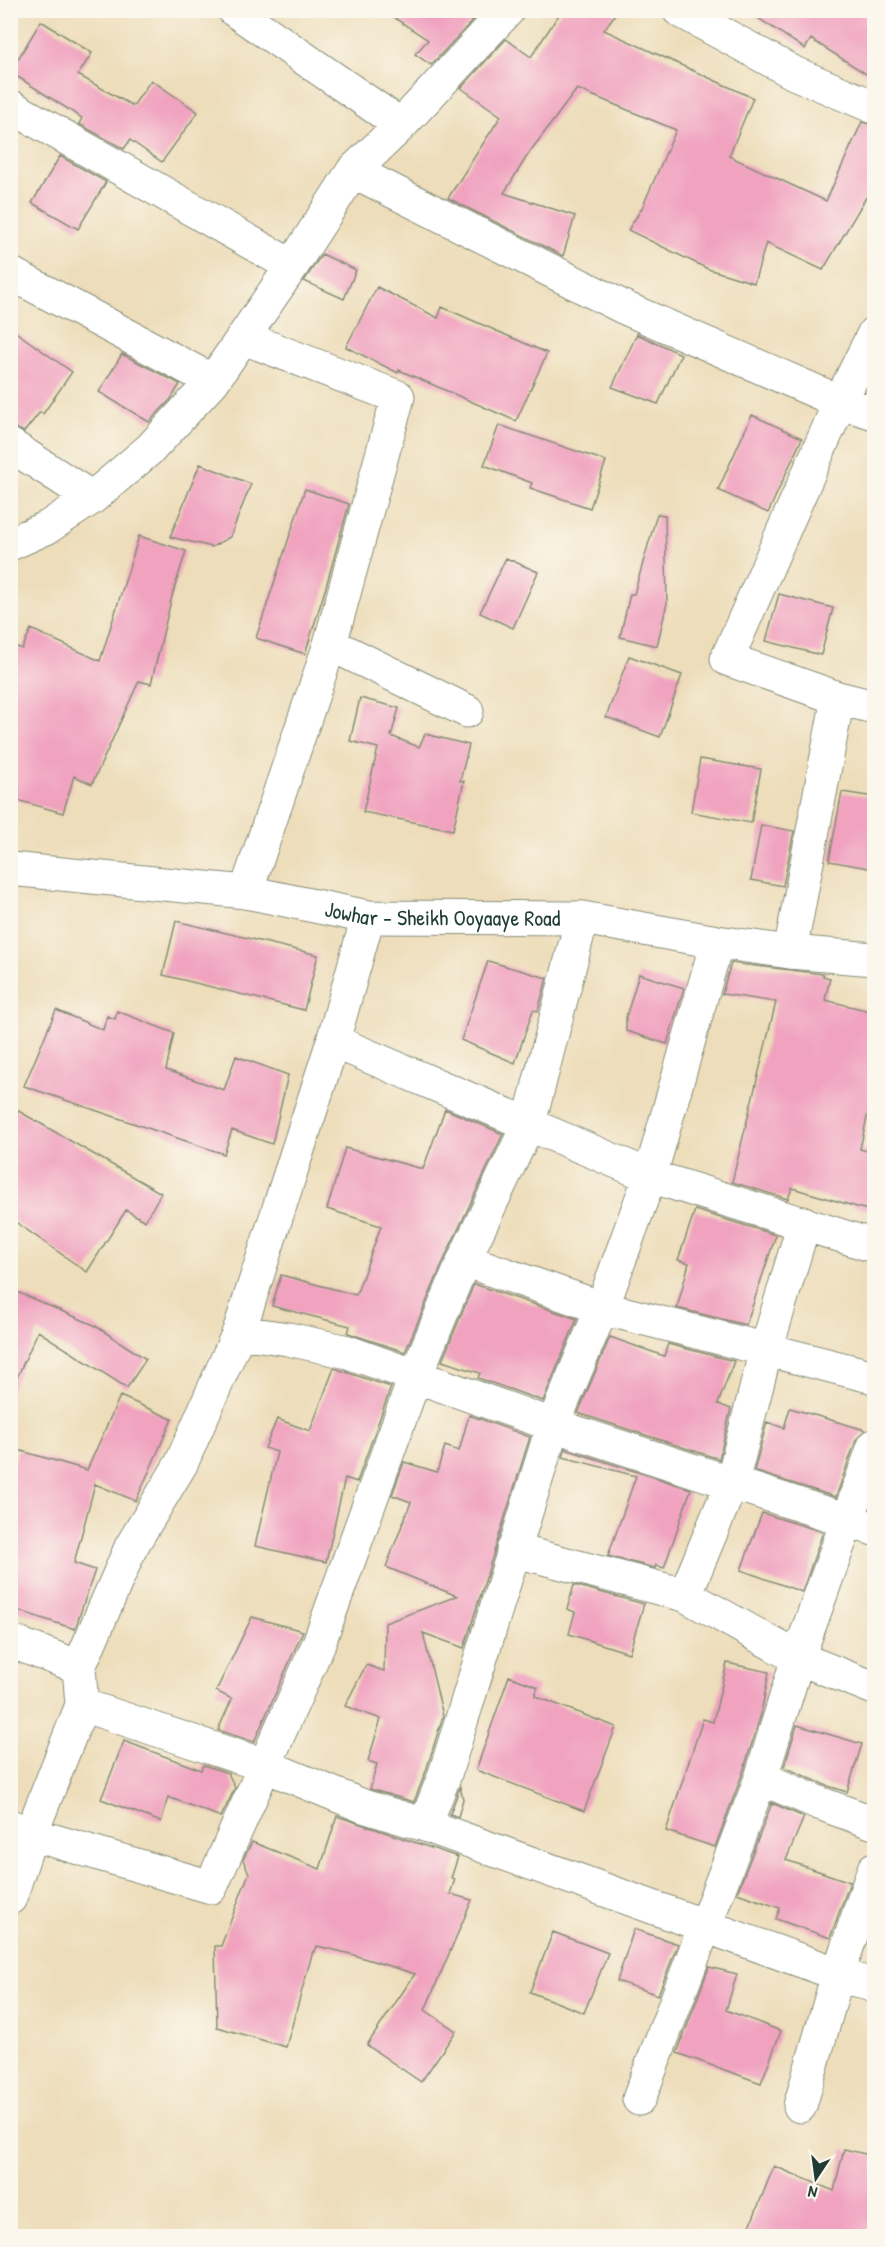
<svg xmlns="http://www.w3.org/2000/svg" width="885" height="2247" viewBox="0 0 885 2247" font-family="'Patrick Hand',sans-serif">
  <rect width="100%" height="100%" fill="#fbf7ec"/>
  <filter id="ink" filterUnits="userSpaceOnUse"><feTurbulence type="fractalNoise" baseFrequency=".0167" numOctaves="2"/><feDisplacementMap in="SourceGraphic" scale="12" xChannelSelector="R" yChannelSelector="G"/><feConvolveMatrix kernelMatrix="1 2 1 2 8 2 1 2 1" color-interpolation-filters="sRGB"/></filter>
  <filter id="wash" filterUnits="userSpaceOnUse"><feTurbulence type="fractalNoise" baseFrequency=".008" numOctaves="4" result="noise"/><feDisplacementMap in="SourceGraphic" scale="24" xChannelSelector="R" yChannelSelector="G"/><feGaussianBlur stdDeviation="1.35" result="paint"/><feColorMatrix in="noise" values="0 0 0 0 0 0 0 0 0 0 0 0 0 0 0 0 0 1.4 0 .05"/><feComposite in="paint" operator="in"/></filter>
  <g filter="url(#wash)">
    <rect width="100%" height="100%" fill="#edddba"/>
    <g id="blocks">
      <!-- building -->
      <path fill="#f0a2bf" d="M 383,10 L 466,10 L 476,17 L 431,65 L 415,54 L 428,40 Z
        M 562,10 L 618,10 L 604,30 L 753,98 L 729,156 L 826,201 L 862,122 L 874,125 L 874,184 L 823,270 L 766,243 L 754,283 L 708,269 L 628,230 L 642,208 L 676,130 L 577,89 L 529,153 L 504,193 L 575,216 L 563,256 L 448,198 L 501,116 L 461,88 L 506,39 L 531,57 Z
        M 746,10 L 874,10 L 866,31 L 874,37 L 874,79 L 811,39 L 805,49 Z
        M 41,21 L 92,53 L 78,75 L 133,106 L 151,80 L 198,112 L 162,162 L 130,140 L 124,149 L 79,124 L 82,118 L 10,72 Z
        M 60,156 L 106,182 L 78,229 L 32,203 Z
        M 322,254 L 356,270 L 344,299 L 304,281 Z
        M 377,287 L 438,318 L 442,307 L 547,353 L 516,421 L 399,370 L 398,373 L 346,347 Z
        M 10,328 L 72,372 L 43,414 L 40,412 L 24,432 L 10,426 Z
        M 637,334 L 681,354 L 658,404 L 612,387 Z
        M 122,354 L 180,384 L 171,399 L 149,422 L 99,392 Z
        M 752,415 L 802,438 L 768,513 L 718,490 Z
        M 499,425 L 606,461 L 590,508 L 530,488 L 532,483 L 484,465 Z
        M 200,464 L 251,484 L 230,537 L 212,547 L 170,537 Z
        M 305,489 L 349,504 L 325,590 L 305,654 L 256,638 Z
        M 657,514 L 665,515 L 667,603 L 657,646 L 620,637 L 630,594 L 634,594 Z
        M 139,536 L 186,551 L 172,596 L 151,684 L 139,681 L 92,784 L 74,776 L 63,813 L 10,798 L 10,644 L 22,649 L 31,629 L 100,661 Z
        M 506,558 L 538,572 L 513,628 L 480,613 Z
        M 779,594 L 833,608 L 821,655 L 766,641 Z
        M 629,656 L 682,675 L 660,737 L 606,717 Z
        M 360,698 L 399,708 L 391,736 L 419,747 L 425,734 L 469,745 L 460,781 L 464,781 L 453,830 L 363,812 L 378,748 L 350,741 Z
        M 700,759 L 761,769 L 751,823 L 691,812 Z
        M 842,792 L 874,797 L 874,869 L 829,861 Z
        M 761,825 L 794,831 L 783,886 L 751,880 Z
        M 176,921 L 318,955 L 304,1010 L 163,975 Z
        M 488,961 L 547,978 L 538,1011 L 533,1010 L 515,1063 L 461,1040 Z
        M 731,963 L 824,974 L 823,976 L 830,978 L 825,1000 L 874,1012 L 874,1086 L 860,1149 L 874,1153 L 874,1212 L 792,1188 L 788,1199 L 732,1182 L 776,1002 L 722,994 Z
        M 639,974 L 684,988 L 667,1044 L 626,1031 L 626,1017 Z
        M 56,1010 L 103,1030 L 107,1016 L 115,1019 L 117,1011 L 174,1033 L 166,1070 L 224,1090 L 236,1056 L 288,1075 L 272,1144 L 232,1130 L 224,1154 L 24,1086 Z
        M 10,1106 L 161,1193 L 145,1221 L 126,1210 L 87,1272 L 10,1218 Z
        M 445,1109 L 503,1134 L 447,1253 L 405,1352 L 348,1333 L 350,1326 L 272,1306 L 281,1275 L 356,1295 L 381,1226 L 327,1209 L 345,1148 L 423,1169 Z
        M 695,1210 L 776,1235 L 746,1325 L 677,1308 L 689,1263 L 678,1260 Z
        M 474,1284 L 577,1319 L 543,1401 L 478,1378 L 480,1373 L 442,1361 Z
        M 10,1289 L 94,1325 L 146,1359 L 127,1388 L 38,1331 L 10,1393 Z
        M 610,1337 L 664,1356 L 668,1344 L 734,1361 L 718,1404 L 731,1409 L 719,1459 L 578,1413 Z
        M 334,1368 L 391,1387 L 357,1482 L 345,1478 L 326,1562 L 255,1546 L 277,1452 L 265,1448 L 277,1419 L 310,1431 Z
        M 120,1396 L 172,1419 L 136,1501 L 95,1484 L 74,1563 L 95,1570 L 75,1629 L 10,1608 L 10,1473 L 18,1450 L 87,1470 Z
        M 790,1408 L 865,1430 L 856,1440 L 836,1497 L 754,1471 L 767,1422 L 784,1428 Z
        M 469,1415 L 530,1437 L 464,1648 L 423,1633 L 443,1716 L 426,1771 L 414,1802 L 370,1789 L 377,1764 L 368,1761 L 381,1719 L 345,1706 L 366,1665 L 384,1671 L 385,1623 L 457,1596 L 386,1567 L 411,1502 L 392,1495 L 404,1462 L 437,1472 L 445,1446 L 459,1451 Z
        M 565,1449 L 691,1489 L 664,1568 L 656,1565 L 655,1568 L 608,1556 L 636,1476 L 563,1457 Z
        M 762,1513 L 823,1532 L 802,1592 L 741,1570 Z
        M 574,1585 L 644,1604 L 629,1653 L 569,1634 L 575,1612 L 567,1609 Z
        M 252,1617 L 303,1631 L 254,1742 L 218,1730 L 232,1699 L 216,1691 Z
        M 727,1663 L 769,1672 L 761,1714 L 743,1772 L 715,1847 L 666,1831 L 703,1719 L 713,1722 Z
        M 509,1676 L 538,1687 L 535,1696 L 616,1727 L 584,1811 L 476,1770 Z
        M 797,1725 L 862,1744 L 847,1792 L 825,1785 L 784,1767 Z
        M 124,1741 L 201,1770 L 203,1765 L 228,1773 L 235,1788 L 221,1817 L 168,1797 L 161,1822 L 101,1799 Z
        M 460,1787 L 463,1799 L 458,1817 L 450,1814 Z
        M 772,1803 L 804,1817 L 786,1860 L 850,1882 L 830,1938 L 776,1919 L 780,1908 L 737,1893 Z
        M 337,1816 L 458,1857 L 451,1878 L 455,1879 L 450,1894 L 472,1900 L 425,2010 L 456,2031 L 421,2082 L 367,2045 L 415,1974 L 347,1953 L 317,1946 L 315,1952 L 313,1951 L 286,2047 L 217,2027 L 215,1946 L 221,1946 L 249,1873 L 243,1860 L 252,1842 L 320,1869 Z
        M 634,1929 L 678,1944 L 658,1995 L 617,1981 Z
        M 553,1932 L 608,1953 L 584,2013 L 530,1992 Z
        M 709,1967 L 737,1974 L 726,2010 L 781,2031 L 761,2083 L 677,2053 Z
        M 844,2149 L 874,2156 L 874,2236 L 746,2236 L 774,2166 L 834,2191 Z"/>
    </g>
  </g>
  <g filter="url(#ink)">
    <use href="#blocks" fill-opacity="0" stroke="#868d77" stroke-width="1.5"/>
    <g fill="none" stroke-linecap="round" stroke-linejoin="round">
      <!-- street casing -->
      <g stroke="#868d77" stroke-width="35">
        <path id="street" d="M 234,10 L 401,125
          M 679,10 L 794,73 L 874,107
          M 10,106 L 292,266
          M 353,171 L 625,308 L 840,402 L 874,413
          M 10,273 L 213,381
          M 874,333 L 840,402 L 727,659 L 838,698 L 874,707
          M 244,338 L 398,397 L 330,644
          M 10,445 L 92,498
          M 10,544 L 48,527 L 92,498 L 151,448 L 213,381 L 292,266 L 353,171 L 401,125 L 508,10
          M 246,892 L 330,644 L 467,711
          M 790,952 L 838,698
          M 333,1041 L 650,1176 L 874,1246
          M 464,1260 L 602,1308 L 874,1377
          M 239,1332 L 288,1339 L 348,1352 L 553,1425 L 874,1529
          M 513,1550 L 685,1595 L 798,1658 L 874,1688
          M 685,1595 L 732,1482 L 766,1350 L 804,1223
          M 10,1641 L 79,1667
          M 82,1705 L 266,1766 L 363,1806 L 425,1825 L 838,1974 L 874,1986
          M 761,1778 L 819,1803 L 874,1823
          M 425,1825 L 444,1777 L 553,1425 L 602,1308 L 650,1176 L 717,942
          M 10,1826 L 31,1834 L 211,1887 L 319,1643 L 415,1377 L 464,1260 L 529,1123 L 582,918
          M 10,1898 L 31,1834 L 82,1705 L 79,1667 L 131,1547 L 181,1464 L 239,1332 L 333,1041 L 368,917
          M 639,2099 L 761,1778 L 798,1658 L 874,1446
          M 800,2106 L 838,1974 L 874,1869"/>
      </g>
      <!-- secondary casing -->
      <g stroke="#868d77" stroke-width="35">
        <g id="secondary">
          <path id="s1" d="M 10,869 L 246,892 L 368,917 L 582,918 L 717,942 L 790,952 L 874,959"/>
        </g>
      </g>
      <!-- street -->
      <use href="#street" stroke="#fff" stroke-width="33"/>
      <!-- secondary -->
      <use href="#secondary" stroke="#fff" stroke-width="33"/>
    </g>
  </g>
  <g text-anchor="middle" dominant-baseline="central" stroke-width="6" stroke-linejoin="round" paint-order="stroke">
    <!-- street labels -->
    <g font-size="22" fill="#1f3d34" stroke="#fbf7ec">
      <text stroke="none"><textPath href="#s1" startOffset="436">Jowhar - Sheikh Ooyaaye Road</textPath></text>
    </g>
  </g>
  <!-- margin -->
  <rect width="885" height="2247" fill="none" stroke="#fbf7ec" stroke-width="36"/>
  <!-- north arrow -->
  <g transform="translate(816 2178) rotate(193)" stroke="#fbf7ec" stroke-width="4.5" paint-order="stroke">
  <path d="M0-4.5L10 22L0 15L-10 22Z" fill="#1f3d34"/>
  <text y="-9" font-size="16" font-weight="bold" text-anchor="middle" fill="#1f3d34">N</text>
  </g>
</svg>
